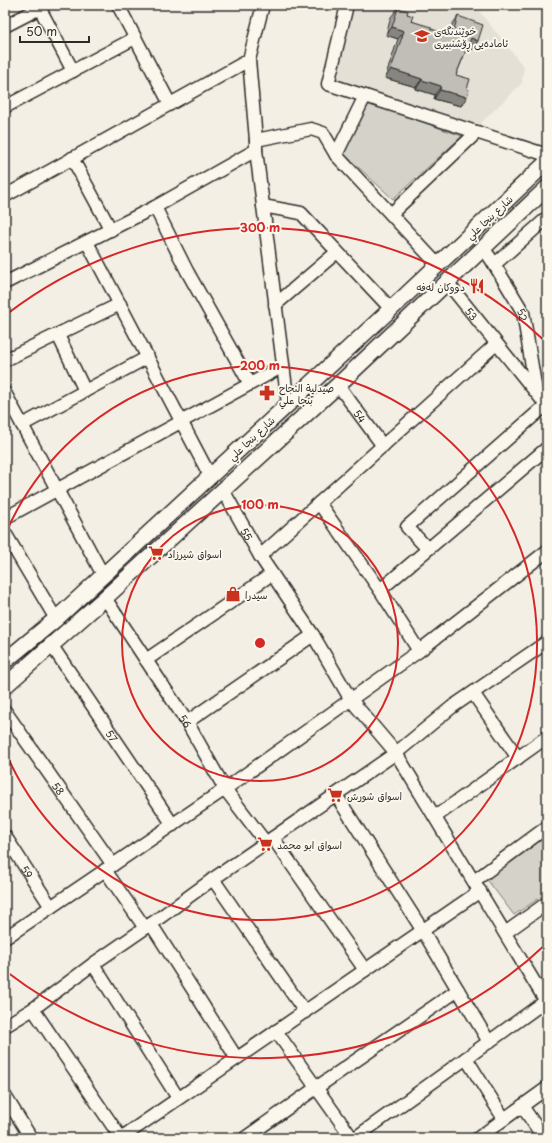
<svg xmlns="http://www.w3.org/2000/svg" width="552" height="1143" viewBox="0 0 552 1143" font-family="'Playpen Sans','Playpen Sans Arabic',sans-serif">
  <rect width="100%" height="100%" fill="#f3efe4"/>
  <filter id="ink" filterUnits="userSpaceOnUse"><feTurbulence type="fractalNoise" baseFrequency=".025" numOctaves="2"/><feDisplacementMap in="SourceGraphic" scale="8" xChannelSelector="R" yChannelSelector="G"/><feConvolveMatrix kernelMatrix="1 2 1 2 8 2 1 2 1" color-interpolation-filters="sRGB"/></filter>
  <g filter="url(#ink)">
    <!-- built -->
    <path fill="#e4e0d6" d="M 354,5 L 474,5 L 524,67 L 522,83 L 478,126 L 335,80 Z"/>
    <!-- green -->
    <path fill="#d5d2c9" stroke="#807e7a" d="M 369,103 L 462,136 L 393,199 L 343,153 Z
      M 547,832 L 547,893 L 514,915 L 485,877 Z"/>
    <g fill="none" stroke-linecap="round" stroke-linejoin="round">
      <!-- minor casing -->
      <g stroke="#2b2b2b" stroke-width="15">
        <g id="minor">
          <path d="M 38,5 L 73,71"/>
          <path d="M 118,5 L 170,104"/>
          <path d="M 263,5 L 249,60 L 256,140 L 256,150 L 288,404"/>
          <path d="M 347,5 L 328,84 L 547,155"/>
          <path d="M 5,26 L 40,8"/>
          <path d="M 5,107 L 135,38"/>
          <path d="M 256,140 L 311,129 L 323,133 L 336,155 L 438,265"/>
          <path d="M 336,155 L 365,96"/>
          <path d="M 72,158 L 111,230"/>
          <path d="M 5,196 L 249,60"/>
          <path d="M 263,206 L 301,213 L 391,309"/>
          <path d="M 155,207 L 187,271 L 250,384"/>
          <path d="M 391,214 L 477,132"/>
          <path d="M 87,242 L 210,476"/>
          <path id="s1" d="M 483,248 L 491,259 L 523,312 L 536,391"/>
          <path d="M 495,264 L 547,218"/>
          <path id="s2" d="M 447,282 L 547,406"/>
          <path d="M 5,283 L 155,207 L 256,150"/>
          <path d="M 275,305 L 337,252"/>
          <path d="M 58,335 L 85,391"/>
          <path d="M 5,360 L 120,304"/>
          <path id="s3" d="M 338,385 L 383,446"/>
          <path d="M 5,393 L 103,575"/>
          <path d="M 22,425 L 148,357"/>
          <path id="s4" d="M 223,490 L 260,556 L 313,635 L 351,700 L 396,753 L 547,1003"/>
          <path d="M 319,503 L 380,590 L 419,651"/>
          <path d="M 5,518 L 283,366"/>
          <path d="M 5,533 L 56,619"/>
          <path d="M 428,549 L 407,527 L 546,405"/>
          <path d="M 260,556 L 496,344"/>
          <path d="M 380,590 L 547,448"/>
          <path id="s5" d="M 105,598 L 187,722 L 225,789 L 266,843"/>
          <path id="s6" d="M 52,646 L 173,825"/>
          <path d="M 146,660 L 272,574"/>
          <path d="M 473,693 L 518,758"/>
          <path id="s7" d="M 5,711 L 113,865"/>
          <path d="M 187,722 L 313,635"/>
          <path d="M 336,795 L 423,931 L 489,1042"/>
          <path d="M 435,817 L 547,737"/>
          <path id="s8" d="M 5,836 L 51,907"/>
          <path d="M 273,838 L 365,970"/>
          <path d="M 105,870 L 145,928"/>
          <path d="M 213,879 L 305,1012"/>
          <path d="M 474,881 L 547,827"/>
          <path d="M 151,924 L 236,1057"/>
          <path d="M 505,933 L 547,903"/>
          <path d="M 5,938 L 225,789 L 419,651 L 547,551"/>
          <path d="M 93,964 L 178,1098"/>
          <path d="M 33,1009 L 121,1138"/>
          <path d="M 5,1026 L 33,1009 L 93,964 L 151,924 L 213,879 L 396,753 L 452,707 L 547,642"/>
          <path d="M 276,1031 L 352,1138"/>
          <path d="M 466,1058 L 504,1119"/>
          <path d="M 5,1096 L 31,1138"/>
          <path d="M 522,1106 L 544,1138"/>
          <path d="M 121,1138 L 480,891"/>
          <path d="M 245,1138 L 316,1088 L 458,990"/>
          <path d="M 355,1138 L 547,1000"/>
          <path d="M 478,1138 L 547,1088"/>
        </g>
      </g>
      <!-- major casing -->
      <g stroke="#2b2b2b" stroke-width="18">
        <path id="major" d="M 5,661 L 56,619 L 391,309 L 547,162
          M 5,686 L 105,598 L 338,385 L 547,188"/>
      </g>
      <!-- minor -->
      <use href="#minor" stroke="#fbf7ec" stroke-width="12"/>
      <!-- major -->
      <use href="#major" stroke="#fbf7ec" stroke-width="15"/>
    </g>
    <!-- wall -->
    <path fill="#a5a39d" stroke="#2b2b2b" d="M 398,8 L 407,14 L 411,21 L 431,29 L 449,35 L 452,25 L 458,16 L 472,50 L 467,48 L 456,75 L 461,106 L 434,99 L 435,95 L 416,89 L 416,87 L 385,78 L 398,39 L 386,35 L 391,17 Z"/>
    <!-- shaded-wall -->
    <path fill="#86857f" stroke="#2b2b2b" d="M 392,27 L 404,31 L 398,39 L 386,35 Z
      M 471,38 L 478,41 L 472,50 L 465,47 Z
      M 391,69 L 422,79 L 416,87 L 385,78 Z
      M 422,80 L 441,86 L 435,95 L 416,89 Z
      M 440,90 L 467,97 L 461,106 L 434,99 Z"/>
    <!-- building -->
    <path fill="#c0beb6" stroke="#2b2b2b" d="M 398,8 L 408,11 L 407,14 L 413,16 L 411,21 L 431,27 L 431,29 L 452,36 L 458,16 L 483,25 L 478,41 L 471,38 L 456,75 L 470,79 L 467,89 L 469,90 L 467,97 L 440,90 L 441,86 L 422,80 L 422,79 L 391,69 L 404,31 L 392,27 Z"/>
  </g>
  <!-- distance rings -->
  <g fill="none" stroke="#d62828" stroke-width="2">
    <circle cx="260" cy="643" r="138"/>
    <path d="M5 535A277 277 0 1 1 5 751"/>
    <path d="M546 944A415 415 0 0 1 7 972M7 314A415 415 0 0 1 546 342"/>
  </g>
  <!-- icons -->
  <defs>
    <g id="school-bare" transform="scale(1.2)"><path d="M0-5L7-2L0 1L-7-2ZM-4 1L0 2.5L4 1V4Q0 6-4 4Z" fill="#c8321e" stroke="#fbf7ec" stroke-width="2.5" paint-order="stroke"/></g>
    <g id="restaurant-bare" transform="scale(1.2)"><path d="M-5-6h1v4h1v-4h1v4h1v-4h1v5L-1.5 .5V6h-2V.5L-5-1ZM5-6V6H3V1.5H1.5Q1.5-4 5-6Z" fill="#c8321e" stroke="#fbf7ec" stroke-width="2.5" paint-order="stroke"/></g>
    <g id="pharmacy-bare" transform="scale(1.2)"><path d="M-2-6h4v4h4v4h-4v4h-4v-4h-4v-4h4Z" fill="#c8321e" stroke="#fbf7ec" stroke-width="2.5" paint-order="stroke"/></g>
    <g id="supermarket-bare" transform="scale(1.2)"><path d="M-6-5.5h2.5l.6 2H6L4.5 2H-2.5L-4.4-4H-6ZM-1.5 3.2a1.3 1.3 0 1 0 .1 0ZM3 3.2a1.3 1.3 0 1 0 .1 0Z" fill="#c8321e" stroke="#fbf7ec" stroke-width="2.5" paint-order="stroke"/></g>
    <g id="shop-bare" transform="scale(1.2)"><path d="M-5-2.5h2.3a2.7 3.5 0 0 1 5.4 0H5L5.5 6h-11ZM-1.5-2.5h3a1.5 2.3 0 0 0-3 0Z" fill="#c8321e" stroke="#fbf7ec" stroke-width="2.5" paint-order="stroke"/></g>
  </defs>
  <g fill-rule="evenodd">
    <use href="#school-bare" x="422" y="36"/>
    <use href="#restaurant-bare" x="477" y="286"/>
    <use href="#pharmacy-bare" x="267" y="393"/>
    <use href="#supermarket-bare" x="156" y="553"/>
    <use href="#shop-bare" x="233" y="594"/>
    <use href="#supermarket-bare" x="335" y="795"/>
    <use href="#supermarket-bare" x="265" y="844"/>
  </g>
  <g text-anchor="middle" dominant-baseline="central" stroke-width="4" stroke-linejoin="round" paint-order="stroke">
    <!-- poi labels -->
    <g font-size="10" fill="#2b2b2b" stroke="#fbf7ec" text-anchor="start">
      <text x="434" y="30">خوێندنگەی<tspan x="434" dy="12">ئامادەیی ڕۆشنبیری</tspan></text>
      <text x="465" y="286" text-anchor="end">دووكان لەفە</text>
      <text x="279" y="387">صيدلية النجاح<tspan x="279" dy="12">بنجا علي</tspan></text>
      <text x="168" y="553">اسواق شيرزاد</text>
      <text x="245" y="594">سيدرا</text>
      <text x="347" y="795">اسواق شورش</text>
      <text x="277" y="844">اسواق ابو محمد</text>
    </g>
    <!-- street labels -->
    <g font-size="10" fill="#2b2b2b" stroke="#fbf7ec">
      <text transform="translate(489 217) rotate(-43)">شارع بنجا علي</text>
      <text stroke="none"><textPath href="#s2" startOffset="40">53</textPath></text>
      <text stroke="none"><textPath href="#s1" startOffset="78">52</textPath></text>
      <text stroke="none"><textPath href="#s3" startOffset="38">54</textPath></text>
      <text transform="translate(251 438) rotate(-43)">شارع بنجا علي</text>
      <text stroke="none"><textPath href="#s4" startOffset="50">55</textPath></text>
      <text stroke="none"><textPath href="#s5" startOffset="147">56</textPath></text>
      <text stroke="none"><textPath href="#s6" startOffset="108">57</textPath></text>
      <text stroke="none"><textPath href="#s7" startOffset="94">58</textPath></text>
      <text stroke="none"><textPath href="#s8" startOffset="42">59</textPath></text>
    </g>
  </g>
  <circle cx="260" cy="643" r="6" fill="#d62828" stroke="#fbf7ec" stroke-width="2"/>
  <g font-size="12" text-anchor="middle" font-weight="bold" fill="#d62828" stroke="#fbf7ec" stroke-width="4" stroke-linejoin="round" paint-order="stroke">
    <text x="260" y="232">300 m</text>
    <text x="260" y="370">200 m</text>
    <text x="260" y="509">100 m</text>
  </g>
  <!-- margin -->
  <rect width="552" height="1143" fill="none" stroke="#fbf7ec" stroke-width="20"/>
  <rect x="10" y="10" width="532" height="1123" fill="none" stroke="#2b2b2b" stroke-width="1.5" filter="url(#ink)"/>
  <!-- scale -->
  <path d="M20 36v6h69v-6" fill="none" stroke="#2b2b2b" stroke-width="2"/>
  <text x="26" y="36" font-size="12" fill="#2b2b2b" stroke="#fbf7ec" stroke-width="3" paint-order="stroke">50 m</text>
</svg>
